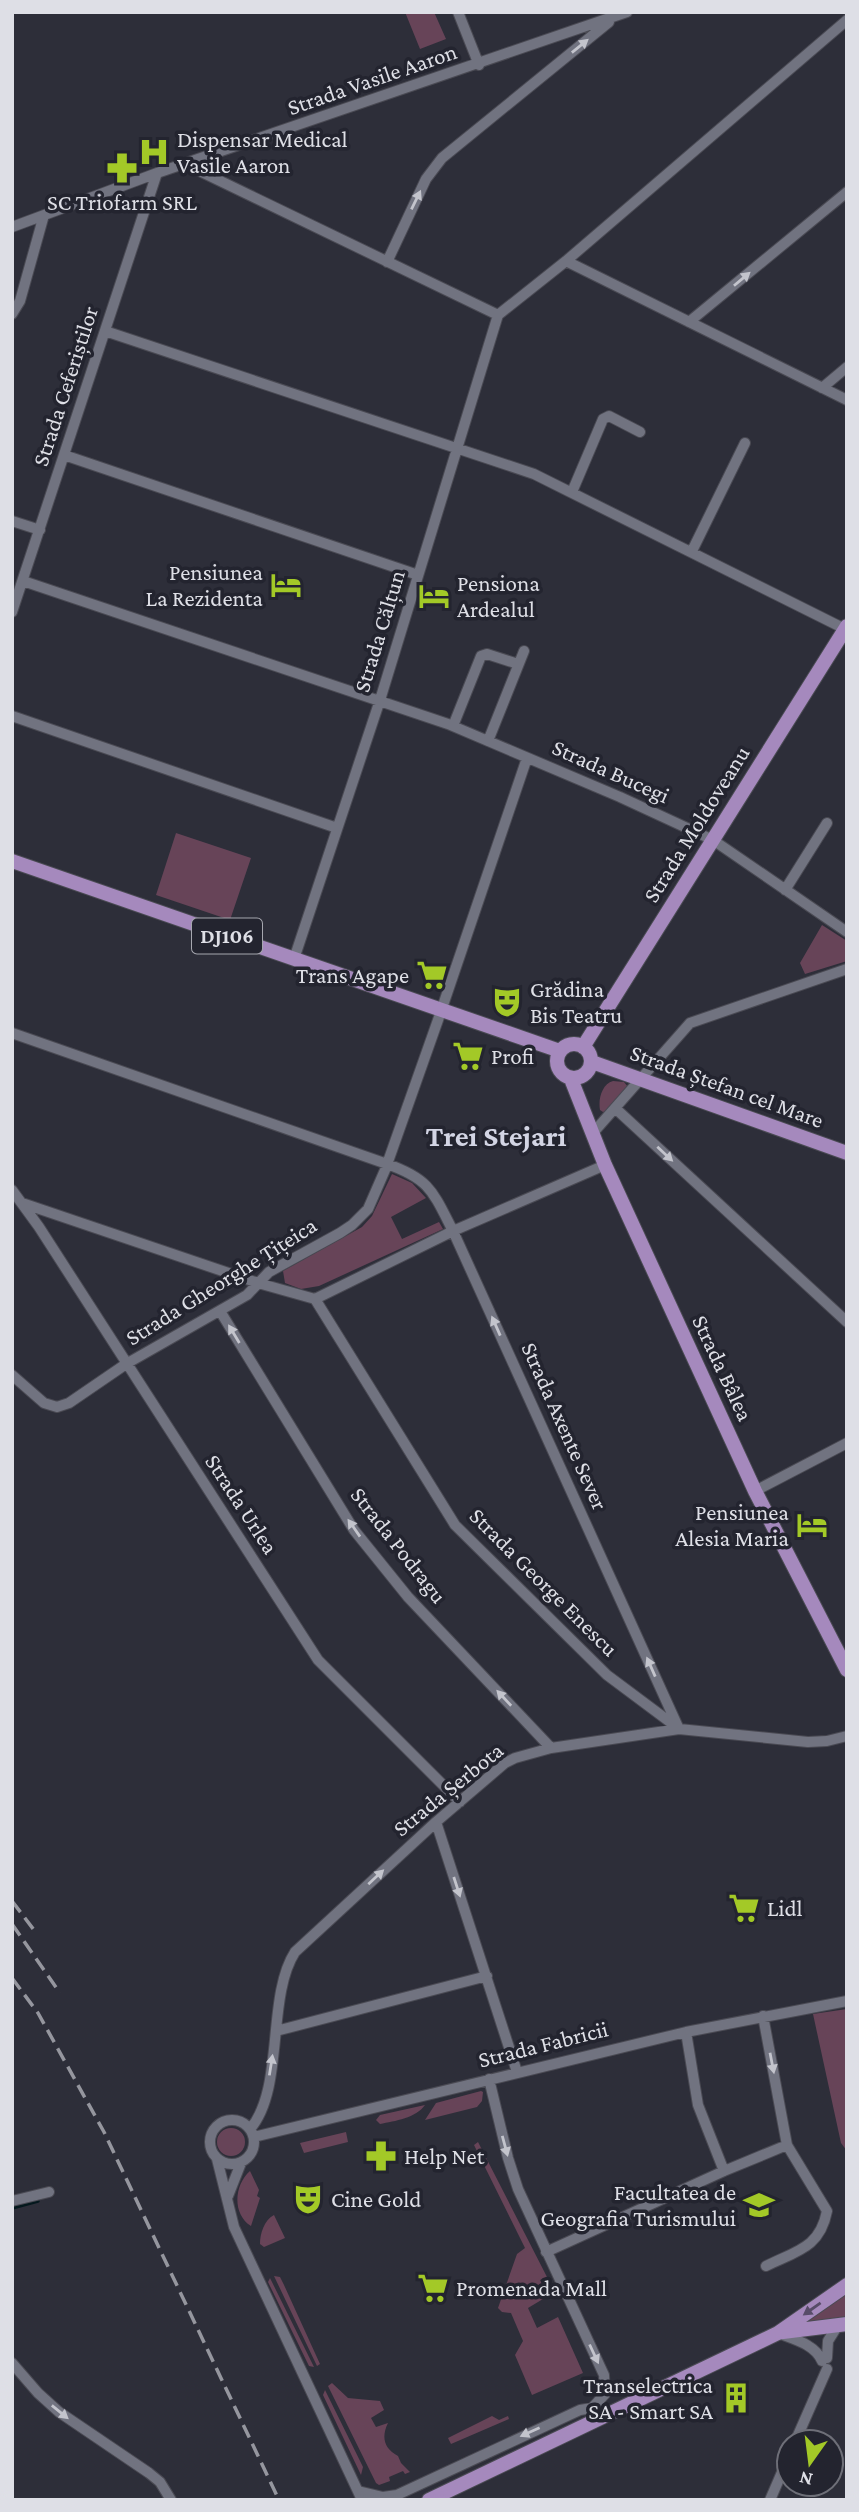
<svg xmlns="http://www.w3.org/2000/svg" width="859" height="2512" viewBox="0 0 859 2512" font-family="'Crimson Pro',serif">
  <rect width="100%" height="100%" fill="#2d2e39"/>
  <!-- green -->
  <path fill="#674458" d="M 405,12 L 434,12 L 446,39 L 420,49 Z
    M 176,833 L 251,858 L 230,920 L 156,895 Z
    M 822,925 L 847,941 L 847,961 L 805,974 L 800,963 Z
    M 613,1081 L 624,1082 L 628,1087 L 607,1111 L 603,1112 L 600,1110 C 598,1099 602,1084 613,1081 Z
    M 392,1174 L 412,1183 L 426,1198 L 391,1217 L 402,1239 L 439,1222 L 443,1229 L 319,1286 L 301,1289 L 285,1283 L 283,1271 L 362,1227 L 372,1216 Z
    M 847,2009 L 847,2151 L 841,2143 L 813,2014 Z
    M 481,2091 L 483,2092 L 482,2101 L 477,2107 L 425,2120 L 436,2103 Z
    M 425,2105 C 416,2118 395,2121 380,2124 L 376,2120 L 380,2115 Z
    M217 2142a14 14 0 1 1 28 0a14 14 0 1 1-28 0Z
    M 346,2132 L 348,2142 L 304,2153 L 300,2143 Z
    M 478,2142 L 547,2277 L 540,2280 L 548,2296 L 528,2308 L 537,2328 L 558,2317 L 583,2373 L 532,2395 L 515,2355 L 523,2341 L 511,2313 L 502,2312 L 498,2308 L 517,2254 L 525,2248 L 474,2145 Z
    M 250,2171 L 259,2190 L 257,2196 L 260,2198 L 251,2226 C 232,2214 234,2185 250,2171 Z
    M 274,2215 L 285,2238 L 264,2247 L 260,2244 C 260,2234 264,2220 274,2215 Z
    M 274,2276 L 280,2277 L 284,2285 L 320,2364 L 317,2366 Z
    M 270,2278 L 314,2367 L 309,2366 L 268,2282 Z
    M 847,2293 L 847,2317 L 809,2322 L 808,2319 Z
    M 332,2383 L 348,2398 L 380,2401 L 384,2410 L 371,2418 L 376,2427 L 388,2423 C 381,2437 384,2449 398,2456 L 401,2463 L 410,2472 L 405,2474 L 403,2471 L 389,2477 L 390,2481 L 379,2485 L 376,2483 L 328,2386 Z
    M 325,2390 L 363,2467 L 361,2475 L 323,2395 Z
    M 492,2416 L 499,2420 L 508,2416 L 509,2419 L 451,2444 L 448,2438 Z"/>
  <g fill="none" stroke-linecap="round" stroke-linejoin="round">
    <!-- stream -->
    <path stroke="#04181d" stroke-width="3.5" d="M 12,2208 L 38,2201"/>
    <!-- minor casing -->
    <g stroke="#4a4a53" stroke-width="12">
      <path id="minor" d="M 458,12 L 479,65
        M 185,164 L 498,315
        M 12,227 L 157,173 L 627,12
        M 566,261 L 847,400
        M 387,262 L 426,179 L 442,158 L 609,22
        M 12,314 L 20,301 L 44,215
        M 498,315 L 566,261 L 847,20
        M 689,322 L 847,192
        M 105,331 L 534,474 L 847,630
        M 822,388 L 847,367
        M 64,455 L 418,575
        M 572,492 L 603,419 L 609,416 L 640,432
        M 12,521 L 40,530
        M 692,551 L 745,443
        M 23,581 L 448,724 L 620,797 L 713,840 L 847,932
        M 12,612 L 157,173
        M 12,716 L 337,828
        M 453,726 L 481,656 L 487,654 L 515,663
        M 488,741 L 524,651
        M 785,890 L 827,823
        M 294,959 L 380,700 L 498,315
        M 12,1033 L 387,1164 C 430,1179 433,1192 453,1231 L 679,1729
        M 615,1108 L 847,1322
        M 592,1134 L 690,1023 L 847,969
        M 12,1190 L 39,1227 L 318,1660 L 460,1802
        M 22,1203 L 258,1283 L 315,1299
        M 315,1299 L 455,1525 L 607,1675 L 678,1728
        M 315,1299 L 453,1231 L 605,1165
        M 220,1311 L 354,1530 L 408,1597 L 551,1748
        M 12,1375 L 44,1403 L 57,1407 L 69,1403 L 126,1364 L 247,1295 L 269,1272 L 340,1233 L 352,1225 L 368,1209 L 385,1170 L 438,1020 L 527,758
        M 755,1491 L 847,1443
        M 436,1822 L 517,2072
        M 763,2016 L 787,2145 L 827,2211 C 820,2248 796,2251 766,2266
        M 276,2031 L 487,1976
        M 686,2032 L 698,2105 L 724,2171
        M 489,2079 L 508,2158 L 518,2189 L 604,2375 L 605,2394 L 593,2407
        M210 2142a22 22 0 1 1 44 0a22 22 0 1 1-44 0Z
        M 250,2129 C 285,2089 266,1997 295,1952 L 436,1822 L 505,1763 L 515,1758 L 551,1748 L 679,1729 L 808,1742 L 827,1741 L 847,1736
        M 254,2137 L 686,2032 L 847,2001
        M 217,2159 L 234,2227 L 362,2500
        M 228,2196 L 241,2163
        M 12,2201 L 49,2192
        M 546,2252 L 724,2171 L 787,2145
        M 778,2333 C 793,2339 815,2344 822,2361
        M 827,2358 L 828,2341 L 838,2325
        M 12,2363 L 38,2393 L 59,2412 L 149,2473 L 160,2482 L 171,2500
        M 795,2442 L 827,2369
        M 358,2491 L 383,2497 L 397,2495 L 580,2410 L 598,2407
        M 770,2500 L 789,2456"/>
    </g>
    <!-- major casing -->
    <g stroke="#4a4a53" stroke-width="16">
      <path id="major" d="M 12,861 L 560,1051
        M557 1061a17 17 0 1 1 34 0a17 17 0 1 1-34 0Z
        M 583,1047 L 847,626
        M 592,1062 L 847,1153
        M 571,1079 L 605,1165 L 755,1491 L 847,1670
        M 783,2332 L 847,2324
        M 429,2500 L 778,2333 L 847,2285"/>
    </g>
    <!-- minor -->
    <use href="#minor" stroke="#717380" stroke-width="10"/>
    <!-- major -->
    <use href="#major" stroke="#a589bd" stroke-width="14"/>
    <!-- rail -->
    <path stroke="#95969e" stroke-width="3.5" stroke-dasharray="14 7" stroke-linecap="butt" d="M 12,1901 L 34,1930
      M 12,1924 L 60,1993
      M 12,1978 L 38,2013 L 104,2132 L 279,2500"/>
  </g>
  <!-- one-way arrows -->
  <defs><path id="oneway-solid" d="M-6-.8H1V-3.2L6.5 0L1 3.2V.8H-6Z" transform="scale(1.75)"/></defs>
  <g fill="#c3c4cc">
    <use href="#oneway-solid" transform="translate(580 46) rotate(-39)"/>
    <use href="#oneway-solid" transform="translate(416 200) rotate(-64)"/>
    <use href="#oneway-solid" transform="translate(742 279) rotate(-40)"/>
    <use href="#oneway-solid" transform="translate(665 1154) rotate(43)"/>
    <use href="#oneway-solid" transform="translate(496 1326) rotate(-114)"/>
    <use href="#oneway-solid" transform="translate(234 1334) rotate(-121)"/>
    <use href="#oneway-solid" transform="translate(354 1528) rotate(-125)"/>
    <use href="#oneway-solid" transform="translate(651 1667) rotate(-114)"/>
    <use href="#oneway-solid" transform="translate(504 1698) rotate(-133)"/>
    <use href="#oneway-solid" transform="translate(376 1877) rotate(-43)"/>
    <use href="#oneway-solid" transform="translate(457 1887) rotate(72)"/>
    <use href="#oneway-solid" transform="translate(772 2063) rotate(79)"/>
    <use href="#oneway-solid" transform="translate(271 2065) rotate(-81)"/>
    <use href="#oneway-solid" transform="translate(505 2146) rotate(75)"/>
    <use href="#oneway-solid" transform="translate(594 2354) rotate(65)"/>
    <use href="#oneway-solid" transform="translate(60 2412) rotate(39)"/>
    <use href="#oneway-solid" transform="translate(530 2432) rotate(156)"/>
  </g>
  <use fill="#574c68" href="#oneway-solid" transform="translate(812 2309) rotate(145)"/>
  <!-- icons -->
  <defs>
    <g id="hospital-bare" transform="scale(2.415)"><path d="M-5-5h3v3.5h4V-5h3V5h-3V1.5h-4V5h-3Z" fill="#a3c927" stroke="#23242f" stroke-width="2.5" paint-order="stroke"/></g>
    <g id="pharmacy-bare" transform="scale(2.415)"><path d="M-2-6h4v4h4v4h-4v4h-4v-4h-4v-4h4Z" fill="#a3c927" stroke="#23242f" stroke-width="2.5" paint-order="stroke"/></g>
    <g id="hotel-bare" transform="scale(2.415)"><path d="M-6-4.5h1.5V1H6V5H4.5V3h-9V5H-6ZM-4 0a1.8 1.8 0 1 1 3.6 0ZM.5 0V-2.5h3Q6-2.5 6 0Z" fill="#a3c927" stroke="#23242f" stroke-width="2.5" paint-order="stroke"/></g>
    <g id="supermarket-bare" transform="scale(2.415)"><path d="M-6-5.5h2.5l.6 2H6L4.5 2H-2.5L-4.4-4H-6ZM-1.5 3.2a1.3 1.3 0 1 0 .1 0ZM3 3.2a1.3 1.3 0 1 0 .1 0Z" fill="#a3c927" stroke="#23242f" stroke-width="2.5" paint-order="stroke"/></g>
    <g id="theatre-bare" transform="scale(2.415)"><path d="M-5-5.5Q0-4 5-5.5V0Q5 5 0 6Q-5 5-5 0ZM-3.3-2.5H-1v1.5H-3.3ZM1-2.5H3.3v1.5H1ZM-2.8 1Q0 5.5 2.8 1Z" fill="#a3c927" stroke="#23242f" stroke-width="2.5" paint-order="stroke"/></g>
    <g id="university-bare" transform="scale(2.415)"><path d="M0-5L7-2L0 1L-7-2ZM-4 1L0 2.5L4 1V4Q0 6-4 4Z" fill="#a3c927" stroke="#23242f" stroke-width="2.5" paint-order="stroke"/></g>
    <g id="building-bare" transform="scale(2.415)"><path d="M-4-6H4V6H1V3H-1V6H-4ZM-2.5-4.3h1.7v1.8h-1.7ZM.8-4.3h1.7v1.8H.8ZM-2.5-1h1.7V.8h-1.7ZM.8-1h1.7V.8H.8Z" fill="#a3c927" stroke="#23242f" stroke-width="2.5" paint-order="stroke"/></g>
  </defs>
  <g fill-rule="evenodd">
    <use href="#hospital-bare" x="154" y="152"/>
    <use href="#pharmacy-bare" x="122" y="168"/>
    <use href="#hotel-bare" x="286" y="585"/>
    <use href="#hotel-bare" x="434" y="596"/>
    <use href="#supermarket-bare" x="432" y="975"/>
    <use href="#theatre-bare" x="507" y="1002"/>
    <use href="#supermarket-bare" x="468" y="1056"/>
    <use href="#hotel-bare" x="812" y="1525"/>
    <use href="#supermarket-bare" x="744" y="1908"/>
    <use href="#pharmacy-bare" x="381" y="2156"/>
    <use href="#theatre-bare" x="308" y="2199"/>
    <use href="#university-bare" x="759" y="2205"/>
    <use href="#supermarket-bare" x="433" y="2288"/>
    <use href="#building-bare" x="736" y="2398"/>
  </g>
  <g text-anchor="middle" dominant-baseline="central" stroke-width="7" stroke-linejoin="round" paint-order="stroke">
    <!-- shield labels -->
    <rect fill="#23242f" stroke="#a6a7af" stroke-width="2" x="192" y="918.5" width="70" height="35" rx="5"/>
    <g font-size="21" font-weight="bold" fill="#dedfe6">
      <text x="227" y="936">DJ106</text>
    </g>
    <!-- street labels -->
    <g font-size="23" fill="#dedfe6" stroke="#23242f">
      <text transform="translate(372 79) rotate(-19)">Strada Vasile Aaron</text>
      <text transform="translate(65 386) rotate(-72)">Strada Ceferiștilor</text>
      <text transform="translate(379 631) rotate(-73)">Strada Călțun</text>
      <text transform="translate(611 771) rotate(24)">Strada Bucegi</text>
      <text transform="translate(696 824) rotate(-58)">Strada Moldoveanu</text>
      <text transform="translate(727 1086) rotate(20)">Strada Ștefan cel Mare</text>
      <text transform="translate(221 1281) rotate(-32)">Strada Gheorghe Țițeica</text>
      <text transform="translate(723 1368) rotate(65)">Strada Bâlea</text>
      <text transform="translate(565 1426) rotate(66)">Strada Axente Sever</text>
      <text transform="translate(242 1504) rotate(57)">Strada Urlea</text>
      <text transform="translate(399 1545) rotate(52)">Strada Podragu</text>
      <text transform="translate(544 1582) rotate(45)">Strada George Enescu</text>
      <text transform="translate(448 1789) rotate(-39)">Strada Șerbota</text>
      <text transform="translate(543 2044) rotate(-14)">Strada Fabricii</text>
    </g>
    <!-- poi labels -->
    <g font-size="23" fill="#dedfe6" stroke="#23242f" text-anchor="start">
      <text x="177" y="139">Dispensar Medical<tspan x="177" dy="26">Vasile Aaron</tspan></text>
      <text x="122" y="202" text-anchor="middle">SC Triofarm SRL</text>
      <text x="263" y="572" text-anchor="end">Pensiunea<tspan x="263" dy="26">La Rezidenta</tspan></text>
      <text x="457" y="583">Pensiona<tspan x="457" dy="26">Ardealul</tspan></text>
      <text x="409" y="975" text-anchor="end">Trans Agape</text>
      <text x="530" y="989">Grădina<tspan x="530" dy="26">Bis Teatru</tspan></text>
      <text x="491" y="1056">Profi</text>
      <text x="789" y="1512" text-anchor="end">Pensiunea<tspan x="789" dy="26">Alesia Maria</tspan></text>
      <text x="767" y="1908">Lidl</text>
      <text x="404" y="2156">Help Net</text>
      <text x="736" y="2192" text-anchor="end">Facultatea de<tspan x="736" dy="26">Geografia Turismului</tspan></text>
      <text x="331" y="2199">Cine Gold</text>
      <text x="456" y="2288">Promenada Mall</text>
      <text x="713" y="2385" text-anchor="end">Transelectrica<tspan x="713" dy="26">SA - Smart SA</tspan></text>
    </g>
    <!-- district labels -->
    <g font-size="30" font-weight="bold" fill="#d3d5e4" stroke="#23242f">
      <text x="496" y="1135">Trei Stejari</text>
    </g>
  </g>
  <!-- border -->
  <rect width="859" height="2512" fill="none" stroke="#dedfe6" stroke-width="28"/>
  <!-- north arrow -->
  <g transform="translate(810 2463) rotate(194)"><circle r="33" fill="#23242f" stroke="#6e6f78" stroke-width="2"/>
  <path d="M0-5L12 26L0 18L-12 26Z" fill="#a3c927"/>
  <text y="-10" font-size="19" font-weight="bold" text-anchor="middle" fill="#dedfe6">N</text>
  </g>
</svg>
